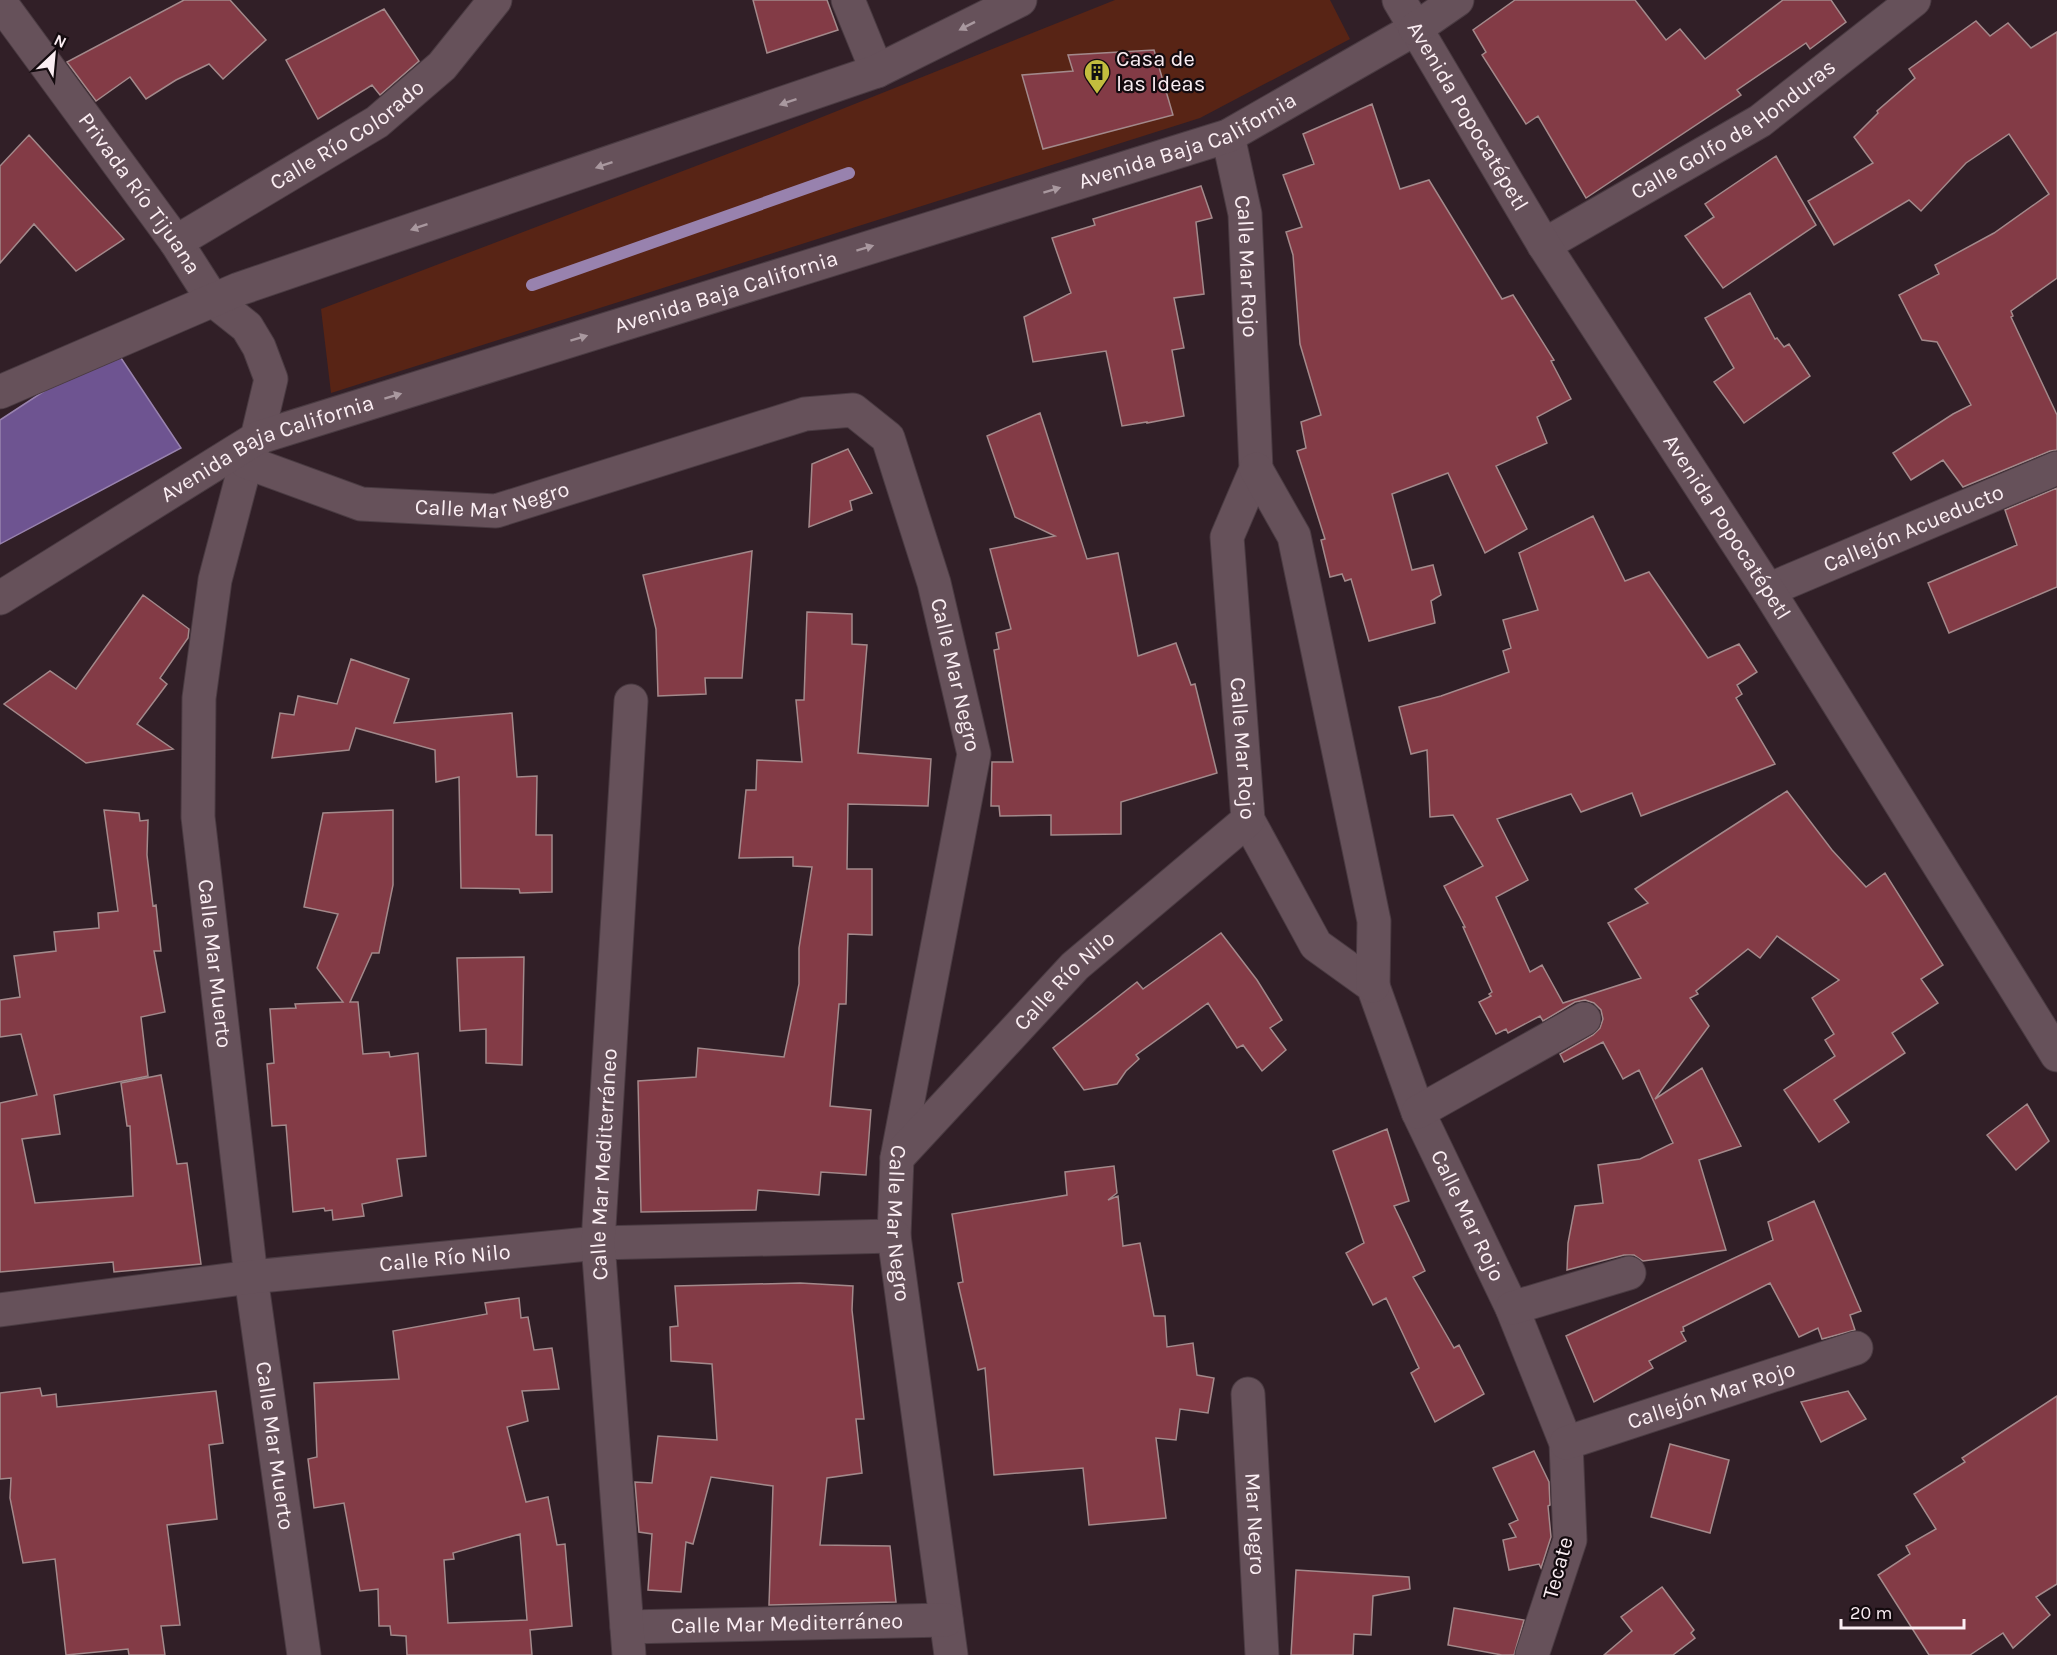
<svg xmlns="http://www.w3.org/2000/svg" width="2057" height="1655" viewBox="0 0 2057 1655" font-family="Karla,sans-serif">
  <rect width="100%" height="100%" fill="#311f27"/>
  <!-- green -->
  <path fill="#582415" d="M 1115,0 L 1330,0 L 1350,39 L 1200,118 L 331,393 L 321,309 L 772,137 Z"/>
  <!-- water -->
  <path fill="#6e5491" stroke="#9882ae" stroke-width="1.5" d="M 113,346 L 181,448 L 0,544 L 0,420 Z"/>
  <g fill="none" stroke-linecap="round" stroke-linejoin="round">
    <!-- stream -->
    <path stroke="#9882ae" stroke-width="12" d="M 532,285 L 849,173"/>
  </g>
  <!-- building -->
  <path fill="#833b46" stroke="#a3898b" stroke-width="1.5" fill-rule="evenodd" d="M 184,0 L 230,0 L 266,40 L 223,79 L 209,64 L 176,80 L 146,99 L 130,77 L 96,101 L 67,62 Z
    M 753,0 L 827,0 L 838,30 L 767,53 Z
    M 1515,0 L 1635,0 L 1666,40 L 1680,29 L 1705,59 L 1783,0 L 1831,0 L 1846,22 L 1810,49 L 1806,43 L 1737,90 L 1741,95 L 1586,198 L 1538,116 L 1526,124 L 1482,55 L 1486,52 L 1473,30 Z
    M 384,9 L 419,61 L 380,95 L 372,85 L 318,119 L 286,60 Z
    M 1976,21 L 1990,36 L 2008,23 L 2031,48 L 2057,32 L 2057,278 L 2011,311 L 2013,316 L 2011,317 L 2057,415 L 2057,450 L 2050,451 L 1963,487 L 1943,460 L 1911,480 L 1893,453 L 1953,414 L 1971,405 L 1937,342 L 1922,340 L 1899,295 L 1939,274 L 1935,265 L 1994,233 L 2049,194 L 2009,134 L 1966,163 L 1921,211 L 1909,200 L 1834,245 L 1808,201 L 1873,163 L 1854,137 L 1878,113 L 1877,111 L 1915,78 L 1909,69 Z
    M 1154,50 L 1173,115 L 1043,149 L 1022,75 L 1073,71 L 1068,55 Z
    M 1372,104 L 1400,189 L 1429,180 L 1502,299 L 1513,295 L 1554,360 L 1551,361 L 1571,399 L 1537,417 L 1547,443 L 1496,466 L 1527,529 L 1485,553 L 1448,473 L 1392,494 L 1412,570 L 1433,565 L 1441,595 L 1431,601 L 1435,623 L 1369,641 L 1351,579 L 1345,581 L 1342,574 L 1330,577 L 1321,540 L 1325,539 L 1297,451 L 1306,448 L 1301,422 L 1321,415 L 1300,344 L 1293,255 L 1286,232 L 1302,227 L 1283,175 L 1314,164 L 1303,134 Z
    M 29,135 L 124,239 L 76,271 L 34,224 L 0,263 L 0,166 Z
    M 1776,156 L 1816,225 L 1723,288 L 1685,236 L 1714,217 L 1705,204 Z
    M 1201,186 L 1212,218 L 1196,222 L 1204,294 L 1174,298 L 1184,348 L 1172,350 L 1184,416 L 1147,423 L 1147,422 L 1122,426 L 1106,351 L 1033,362 L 1024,317 L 1071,293 L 1052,238 L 1095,225 L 1093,219 Z
    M 1750,293 L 1775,339 L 1777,338 L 1784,347 L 1789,344 L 1810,376 L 1744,423 L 1714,382 L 1734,368 L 1705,318 Z
    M 1040,413 L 1087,559 L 1118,553 L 1138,656 L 1176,643 L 1191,685 L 1195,684 L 1217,773 L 1121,802 L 1121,834 L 1051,835 L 1051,815 L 1000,816 L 999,806 L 991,806 L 992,762 L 1013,762 L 994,650 L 999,649 L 996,633 L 1011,629 L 990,549 L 1055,536 L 1015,517 L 987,436 Z
    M 848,449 L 872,493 L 850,501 L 852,510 L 809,527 L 812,464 Z
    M 2057,488 L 2057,587 L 1949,633 L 1928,583 L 2017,545 L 2005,510 Z
    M 1593,516 L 1625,581 L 1649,572 L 1708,658 L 1739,644 L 1757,672 L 1737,685 L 1742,694 L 1736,698 L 1775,764 L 1641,816 L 1632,793 L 1581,812 L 1571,794 L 1497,819 L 1528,880 L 1496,897 L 1530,972 L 1542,965 L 1563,1003 L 1641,978 L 1608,923 L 1648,903 L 1635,889 L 1787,791 L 1832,850 L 1866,887 L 1885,873 L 1943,965 L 1921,979 L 1938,1003 L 1892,1033 L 1905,1053 L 1834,1100 L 1849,1122 L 1819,1142 L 1784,1090 L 1835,1056 L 1825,1040 L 1834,1034 L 1812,998 L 1839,980 L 1777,936 L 1760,958 L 1748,949 L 1696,991 L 1698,994 L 1690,998 L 1709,1026 L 1655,1099 L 1702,1068 L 1741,1146 L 1699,1160 L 1726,1250 L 1643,1261 L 1634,1255 L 1624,1255 L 1567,1270 L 1568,1243 L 1575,1206 L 1603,1203 L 1598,1165 L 1640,1159 L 1673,1143 L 1639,1070 L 1623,1079 L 1603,1042 L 1564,1062 L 1560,1054 L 1593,1035 L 1600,1028 L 1603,1019 L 1601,1010 L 1594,1003 L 1585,1000 L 1575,1002 L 1543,1021 L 1540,1016 L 1508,1033 L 1506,1029 L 1496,1034 L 1479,1002 L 1491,996 L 1489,994 L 1492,992 L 1463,927 L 1465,927 L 1444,886 L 1483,866 L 1453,815 L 1430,817 L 1427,750 L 1411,754 L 1399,707 L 1441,696 L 1509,672 L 1503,651 L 1511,648 L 1503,620 L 1538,610 L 1519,553 Z
    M 752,551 L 742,678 L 705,678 L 706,694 L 658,696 L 656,629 L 643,575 Z
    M 143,595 L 189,629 L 188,638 L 160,678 L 167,684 L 137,724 L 173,749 L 86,763 L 4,704 L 50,671 L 76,689 Z
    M 807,612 L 852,614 L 852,644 L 867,645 L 858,753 L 931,759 L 928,806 L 848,804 L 847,869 L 872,869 L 872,935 L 848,934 L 846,1004 L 839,1004 L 830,1106 L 871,1110 L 866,1175 L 821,1172 L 819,1195 L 758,1190 L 756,1210 L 641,1212 L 638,1081 L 696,1077 L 698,1048 L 784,1057 L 799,984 L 799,948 L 812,867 L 793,866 L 793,857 L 739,858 L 746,790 L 756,790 L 757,760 L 802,762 L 796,700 L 804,700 Z
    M 351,659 L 409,679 L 394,723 L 512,713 L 517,777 L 537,776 L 536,835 L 552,835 L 552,892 L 520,893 L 519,889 L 461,888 L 459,777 L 436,782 L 435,750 L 356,728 L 349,750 L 272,758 L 280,713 L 294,715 L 298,696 L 337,704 Z
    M 104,810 L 139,813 L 140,821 L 148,820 L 147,855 L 153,906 L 156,905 L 161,951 L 154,951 L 165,1012 L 141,1017 L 148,1076 L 54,1095 L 60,1134 L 22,1139 L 35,1203 L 133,1196 L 130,1126 L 127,1126 L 121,1083 L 161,1075 L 177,1164 L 187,1163 L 201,1264 L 114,1272 L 113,1262 L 0,1272 L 0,1103 L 37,1095 L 21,1034 L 0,1037 L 0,1000 L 20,997 L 14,956 L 56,951 L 54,932 L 99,928 L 98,913 L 118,911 Z
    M 393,810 L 393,885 L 379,953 L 372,953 L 350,1002 L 358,1002 L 363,1054 L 389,1052 L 390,1057 L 418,1053 L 426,1156 L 397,1159 L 402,1196 L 362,1204 L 364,1216 L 333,1220 L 332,1210 L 325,1211 L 324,1208 L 293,1212 L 286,1125 L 272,1126 L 267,1064 L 274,1063 L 270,1009 L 296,1008 L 295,1004 L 343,1002 L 317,968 L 338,914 L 304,907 L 323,813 Z
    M 1221,933 L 1257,980 L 1282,1020 L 1270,1028 L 1286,1050 L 1262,1071 L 1243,1045 L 1237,1048 L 1208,1003 L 1136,1055 L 1139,1059 L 1126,1071 L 1117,1084 L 1084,1090 L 1053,1048 L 1137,982 L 1143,989 Z
    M 524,957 L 522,1065 L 486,1063 L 486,1029 L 460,1031 L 457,958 Z
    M 2027,1104 L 2049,1141 L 2016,1170 L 1987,1135 Z
    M 1387,1129 L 1409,1201 L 1394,1206 L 1425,1271 L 1413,1277 L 1454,1348 L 1459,1345 L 1484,1394 L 1435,1422 L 1411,1373 L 1419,1368 L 1386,1298 L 1373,1305 L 1346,1253 L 1364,1243 L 1333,1151 Z
    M 1114,1166 L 1117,1193 L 1108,1200 L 1118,1196 L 1123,1246 L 1140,1243 L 1154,1316 L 1165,1316 L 1167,1347 L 1193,1343 L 1197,1375 L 1214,1378 L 1208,1413 L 1180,1409 L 1176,1440 L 1156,1438 L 1166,1518 L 1089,1525 L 1083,1468 L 994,1475 L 985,1368 L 978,1370 L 958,1283 L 963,1282 L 952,1214 L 1067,1195 L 1065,1172 Z
    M 1814,1201 L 1861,1311 L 1850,1315 L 1855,1330 L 1822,1339 L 1818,1328 L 1799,1337 L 1770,1283 L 1683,1327 L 1684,1331 L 1681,1332 L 1686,1341 L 1649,1361 L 1653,1368 L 1594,1402 L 1566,1336 L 1773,1240 L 1768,1222 Z
    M 800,1283 L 853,1286 L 852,1310 L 864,1419 L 856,1419 L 862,1473 L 827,1478 L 820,1545 L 890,1546 L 896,1602 L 769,1605 L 773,1486 L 711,1477 L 693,1544 L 686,1542 L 681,1592 L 648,1590 L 652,1534 L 639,1532 L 635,1482 L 652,1483 L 658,1436 L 717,1440 L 712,1364 L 671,1361 L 670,1327 L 678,1326 L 675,1286 Z
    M 519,1298 L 521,1318 L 528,1317 L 534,1350 L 552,1348 L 559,1389 L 522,1391 L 528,1421 L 507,1427 L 526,1502 L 548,1497 L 557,1545 L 565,1544 L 572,1626 L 530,1630 L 532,1655 L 407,1655 L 406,1636 L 391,1635 L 390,1626 L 379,1626 L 378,1589 L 360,1591 L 344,1503 L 314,1508 L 308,1459 L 317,1457 L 314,1383 L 399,1379 L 393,1331 L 487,1314 L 485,1303 ZM 520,1534 L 527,1620 L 448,1623 L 444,1560 L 454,1559 L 453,1553 Z
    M 40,1388 L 42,1396 L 56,1394 L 57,1407 L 216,1391 L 223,1443 L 209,1445 L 217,1519 L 167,1525 L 180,1625 L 161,1626 L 165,1655 L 129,1655 L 128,1649 L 66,1655 L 55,1559 L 23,1563 L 10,1498 L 11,1478 L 0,1479 L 0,1393 Z
    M 1848,1391 L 1866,1419 L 1821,1442 L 1801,1402 Z
    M 2057,1396 L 2057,1584 L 2036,1597 L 2050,1615 L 2013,1648 L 2003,1633 L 1970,1655 L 1929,1655 L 1878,1575 L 1910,1554 L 1906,1546 L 1936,1529 L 1914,1494 L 1965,1462 L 1962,1458 Z
    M 1670,1444 L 1729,1460 L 1710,1533 L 1651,1517 Z
    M 1534,1451 L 1549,1482 L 1550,1505 L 1548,1506 L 1551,1537 L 1541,1568 L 1539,1564 L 1509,1570 L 1503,1540 L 1516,1537 L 1509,1524 L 1518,1520 L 1493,1468 Z
    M 1296,1570 L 1409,1577 L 1410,1589 L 1373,1596 L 1371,1635 L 1354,1634 L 1353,1655 L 1291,1655 Z
    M 1662,1587 L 1694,1630 L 1691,1633 L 1695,1638 L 1673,1655 L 1604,1655 L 1632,1631 L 1621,1617 Z
    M 1454,1608 L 1524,1620 L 1514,1655 L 1502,1655 L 1448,1645 Z"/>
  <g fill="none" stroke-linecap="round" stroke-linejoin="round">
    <!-- minor casing -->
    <g stroke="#4a3b42" stroke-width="35">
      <g id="minor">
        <path d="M 848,0 L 877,71"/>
        <path id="s1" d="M 0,2 L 176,242 L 213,300 L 247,327 L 259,347 L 271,379 L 257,438 L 246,462 L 215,580 L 199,698 L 198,817 L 251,1277 L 304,1655"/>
        <path id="s2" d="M 1228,136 L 1245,214 L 1256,469 L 1227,537 L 1248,820 L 1316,945 L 1373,986 L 1418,1112 L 1512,1308 L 1566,1443 L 1570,1540 L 1532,1655"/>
        <path id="s3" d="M 176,242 L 377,122 L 442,66 L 495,0"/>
        <path id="s4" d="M 1544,245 L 1760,121 L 1914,0"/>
        <path id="s5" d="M 246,462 L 361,504 L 496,511 L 805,414 L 853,410 L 888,438 L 934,583 L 974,754 L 897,1158 L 894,1236 L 951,1655"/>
        <path d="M 1256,469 L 1294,536 L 1374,921 L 1373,986"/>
        <path id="s6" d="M 1768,590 L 2057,468"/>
        <path d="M 1418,1112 L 1584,1019"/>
        <path id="s7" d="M 897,1158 L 1075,966 L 1248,820"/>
        <path d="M 1512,1308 L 1629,1273"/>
        <path id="s8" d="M 0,1310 L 251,1277 L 598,1243 L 894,1236"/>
        <path id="s9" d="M 1248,1394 L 1262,1655"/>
        <path id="s10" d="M 1566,1443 L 1856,1348"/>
        <path id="s11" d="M 627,1627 L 946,1620"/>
        <path id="s12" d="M 629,1655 L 598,1243 L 631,701"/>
      </g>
    </g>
    <!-- tertiary casing -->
    <g stroke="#4a3b42" stroke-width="35">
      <g id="tertiary">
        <path d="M 0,392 L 239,289 L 877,71 L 1020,0"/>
        <path id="s13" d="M 0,598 L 257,438 L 1228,136 L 1415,29"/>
      </g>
    </g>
    <!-- secondary casing -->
    <g stroke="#4a3b42" stroke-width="35">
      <g id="secondary">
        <path id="s14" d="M 1399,0 L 1544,245 L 1768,590 L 2057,1055"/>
        <path d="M 1415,29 L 1457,0"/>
      </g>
    </g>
    <!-- minor -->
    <use href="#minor" stroke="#66515a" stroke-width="33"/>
    <!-- tertiary -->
    <use href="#tertiary" stroke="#66515a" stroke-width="33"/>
    <!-- secondary -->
    <use href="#secondary" stroke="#66515a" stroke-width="33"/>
  </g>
  <!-- one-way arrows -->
  <defs><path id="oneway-solid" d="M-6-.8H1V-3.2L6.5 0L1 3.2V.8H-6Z" transform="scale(1.5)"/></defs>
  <g fill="#a9989f">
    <use href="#oneway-solid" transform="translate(967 26) rotate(153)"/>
    <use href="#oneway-solid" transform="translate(788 102) rotate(161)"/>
    <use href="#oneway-solid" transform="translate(604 165) rotate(161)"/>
    <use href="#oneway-solid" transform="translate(1052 190) rotate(-17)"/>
    <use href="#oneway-solid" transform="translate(419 227) rotate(161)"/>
    <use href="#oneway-solid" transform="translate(865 248) rotate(-17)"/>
    <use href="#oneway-solid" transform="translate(579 338) rotate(-17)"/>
    <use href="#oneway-solid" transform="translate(393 396) rotate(-17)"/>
  </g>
  <!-- icons -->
  <defs>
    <g id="building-pin" transform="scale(1.35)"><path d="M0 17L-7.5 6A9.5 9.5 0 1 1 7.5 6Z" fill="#c3bd3e" stroke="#140b0f"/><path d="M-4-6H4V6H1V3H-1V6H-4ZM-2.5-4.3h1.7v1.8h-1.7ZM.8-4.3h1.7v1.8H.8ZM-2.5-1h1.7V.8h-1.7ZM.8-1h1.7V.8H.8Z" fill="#111"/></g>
  </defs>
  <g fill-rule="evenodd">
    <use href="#building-pin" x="1097" y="72"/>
  </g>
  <g text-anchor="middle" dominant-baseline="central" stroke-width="4.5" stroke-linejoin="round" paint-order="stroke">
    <!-- poi labels -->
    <g font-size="22" fill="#fbeef3" stroke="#140b0f" text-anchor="start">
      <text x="1116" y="59">Casa de<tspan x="1116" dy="25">las Ideas</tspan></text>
    </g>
    <!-- street labels -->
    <g font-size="22" fill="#fbeef3" stroke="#140b0f">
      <text stroke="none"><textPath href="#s14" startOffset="135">Avenida Popocatépetl</textPath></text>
      <text stroke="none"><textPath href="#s4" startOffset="222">Calle Golfo de Honduras</textPath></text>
      <text stroke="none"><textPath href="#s3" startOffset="202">Calle Río Colorado</textPath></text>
      <text stroke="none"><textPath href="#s13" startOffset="1280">Avenida Baja California</textPath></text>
      <text stroke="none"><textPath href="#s1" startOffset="237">Privada Río Tijuana</textPath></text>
      <text stroke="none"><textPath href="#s2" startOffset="132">Calle Mar Rojo</textPath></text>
      <text stroke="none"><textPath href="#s13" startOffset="794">Avenida Baja California</textPath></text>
      <text stroke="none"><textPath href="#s13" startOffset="308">Avenida Baja California</textPath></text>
      <text stroke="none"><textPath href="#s5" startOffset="255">Calle Mar Negro</textPath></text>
      <text stroke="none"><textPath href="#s14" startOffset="621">Avenida Popocatépetl</textPath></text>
      <text stroke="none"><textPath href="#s6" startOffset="158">Callejón Acueducto</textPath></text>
      <text stroke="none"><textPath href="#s5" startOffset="921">Calle Mar Negro</textPath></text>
      <text stroke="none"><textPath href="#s2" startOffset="621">Calle Mar Rojo</textPath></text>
      <text stroke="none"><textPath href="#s1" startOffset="1062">Calle Mar Muerto</textPath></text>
      <text stroke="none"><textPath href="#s7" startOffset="244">Calle Río Nilo</textPath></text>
      <text stroke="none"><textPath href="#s12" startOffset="492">Calle Mar Mediterráneo</textPath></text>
      <text stroke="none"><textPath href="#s2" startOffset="1154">Calle Mar Rojo</textPath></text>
      <text stroke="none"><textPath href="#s5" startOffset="1479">Calle Mar Negro</textPath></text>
      <text stroke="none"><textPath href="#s8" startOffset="448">Calle Río Nilo</textPath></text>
      <text stroke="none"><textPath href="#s10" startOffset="153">Callejón Mar Rojo</textPath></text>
      <text stroke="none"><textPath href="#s1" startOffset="1548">Calle Mar Muerto</textPath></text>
      <text stroke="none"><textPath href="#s9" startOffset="130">Mar Negro</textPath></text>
      <text transform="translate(1558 1568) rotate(-75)">Tecate</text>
      <text stroke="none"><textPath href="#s11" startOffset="160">Calle Mar Mediterráneo</textPath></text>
    </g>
  </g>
  <!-- north arrow -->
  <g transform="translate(54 54) rotate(26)" stroke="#140b0f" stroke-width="4.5" paint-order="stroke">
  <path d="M0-4.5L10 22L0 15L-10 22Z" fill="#fbeef3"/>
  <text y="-9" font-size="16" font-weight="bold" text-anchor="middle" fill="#fbeef3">N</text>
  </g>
  <!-- scale -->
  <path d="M1841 1619v9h123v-9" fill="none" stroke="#fbeef3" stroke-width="3"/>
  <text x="1850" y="1619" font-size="18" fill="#fbeef3" stroke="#140b0f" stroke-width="4.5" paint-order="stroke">20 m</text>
</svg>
